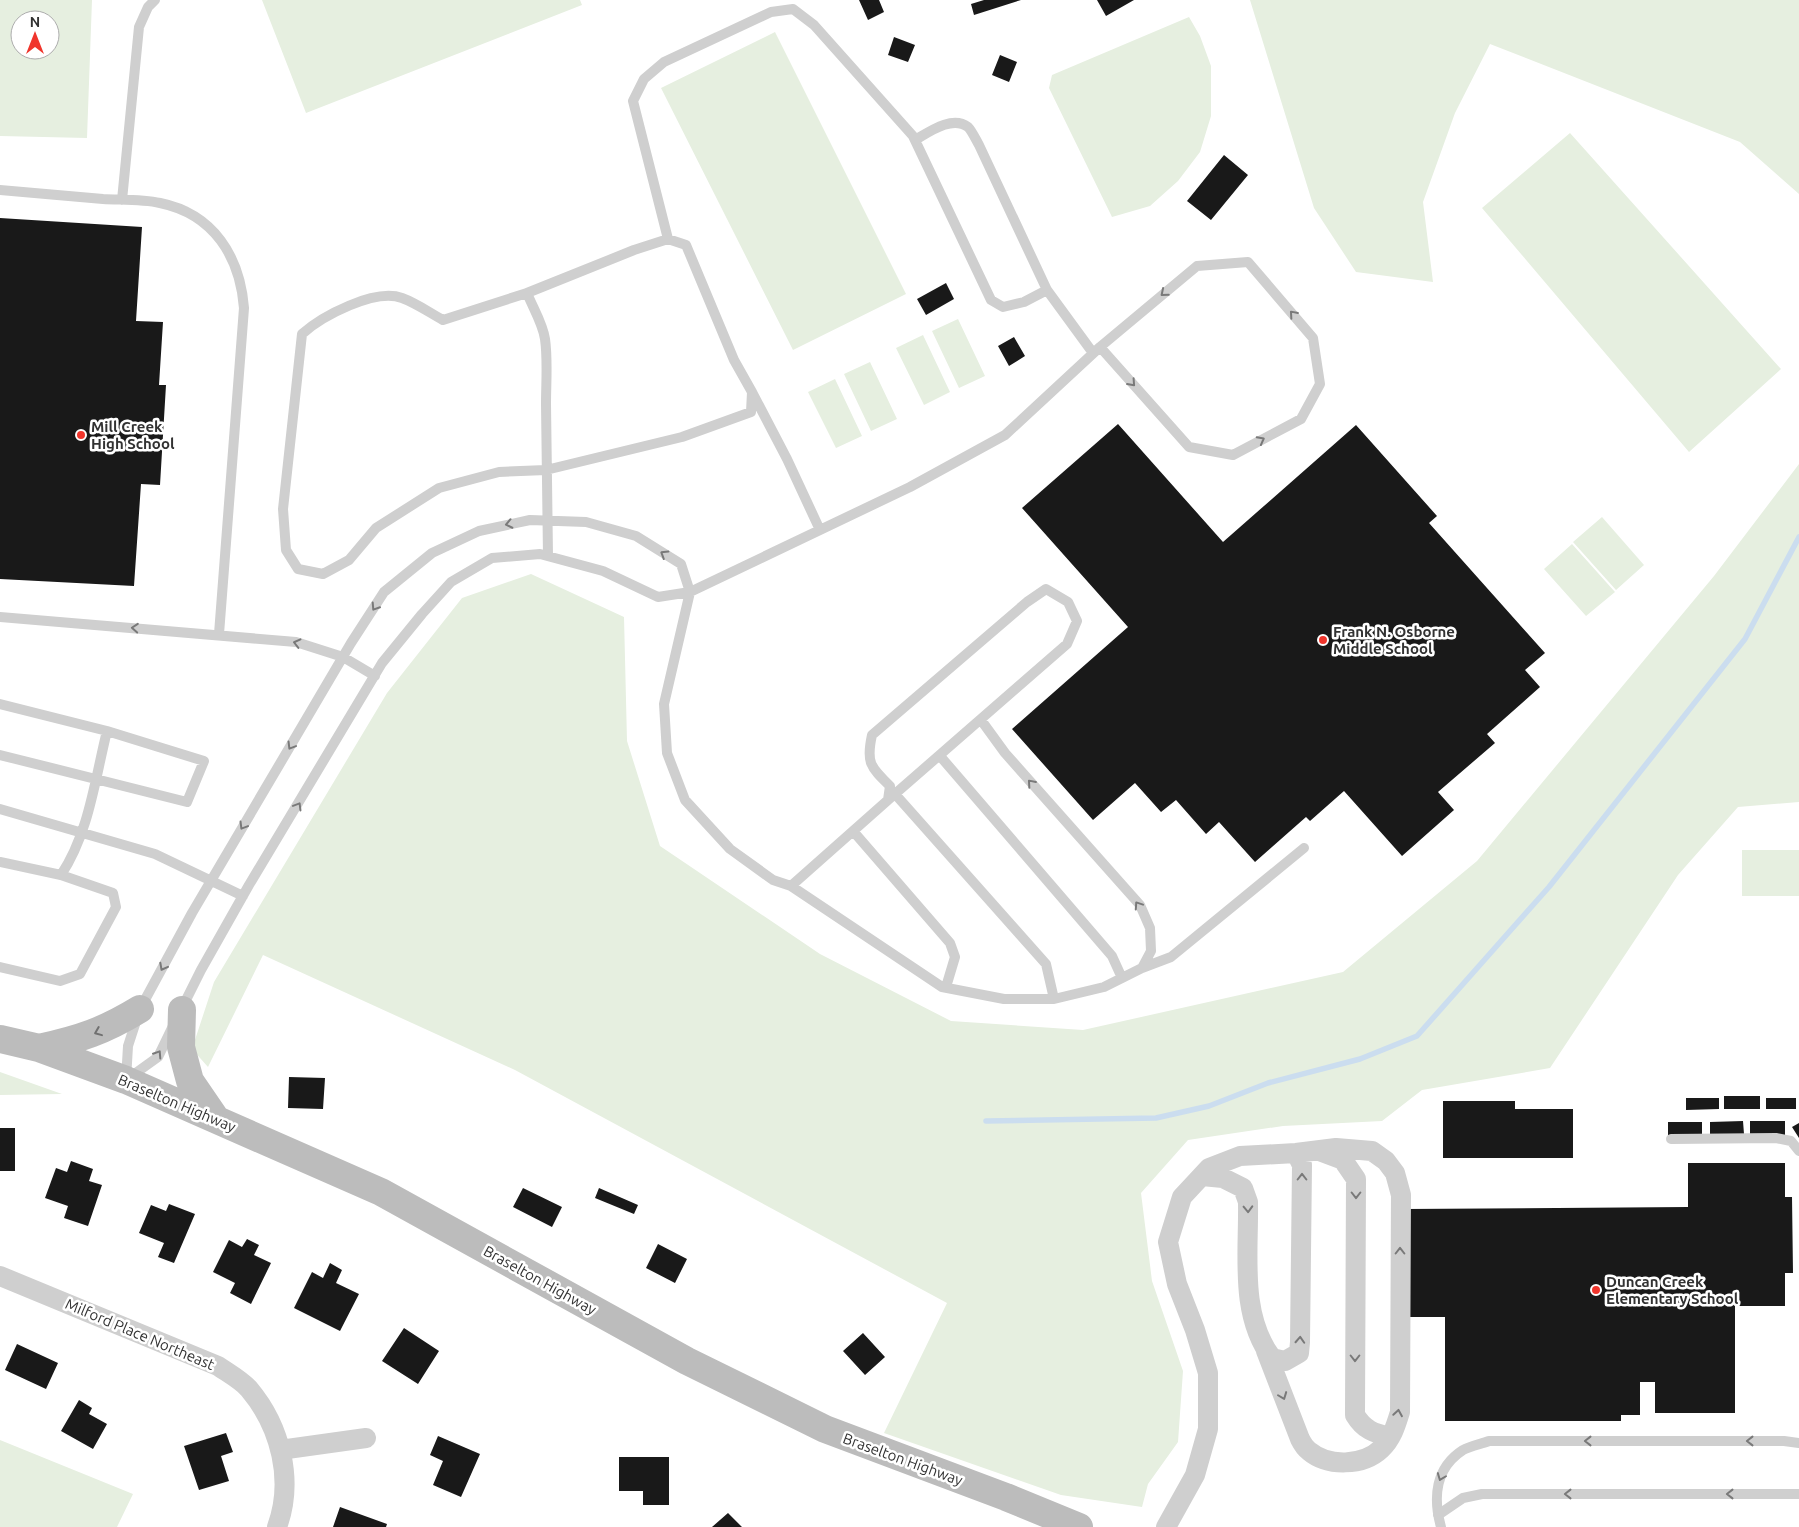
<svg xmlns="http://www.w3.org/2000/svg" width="1799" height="1527" viewBox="0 0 1799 1527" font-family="Ubuntu,sans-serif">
  <rect width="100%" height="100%" fill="#fff"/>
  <!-- green -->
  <path fill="#e6efe0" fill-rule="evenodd" d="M 0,0 L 92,0 L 87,138 L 0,136 ZM 20,20 L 50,20 L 50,50 L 20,50 Z
    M 262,0 L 580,0 L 582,5 L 306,113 Z
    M 1250,0 L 1799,0 L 1799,194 L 1740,142 L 1490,44 L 1455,113 L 1423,202 L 1433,282 L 1356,272 L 1314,208 Z
    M 1189,17 L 1200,36 L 1211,66 L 1211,116 L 1200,152 L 1178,181 L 1150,206 L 1112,217 L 1049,88 L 1052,75 Z
    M 775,32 L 906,294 L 793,350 L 661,88 Z
    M 1570,133 L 1781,369 L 1689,452 L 1482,208 Z
    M 958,319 L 985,376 L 959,388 L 932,331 Z
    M 923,335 L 950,392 L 924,405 L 896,348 Z
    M 870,362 L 897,419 L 871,431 L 844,374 Z
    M 835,379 L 862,436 L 836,448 L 808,392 Z
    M 1799,464 L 1799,802 L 1738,807 L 1678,875 L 1550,1068 L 1422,1090 L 1382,1121 L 1283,1126 L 1188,1140 L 1141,1193 L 1152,1281 L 1183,1371 L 1178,1442 L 1148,1484 L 1142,1507 L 1061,1495 L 884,1433 L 947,1303 L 515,1070 L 263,955 L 208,1067 L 192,1049 L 214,982 L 387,693 L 462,598 L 531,574 L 624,617 L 627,741 L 660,846 L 820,954 L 951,1021 L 1083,1030 L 1343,972 L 1477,861 L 1714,576 Z
    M 1602,517 L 1644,565 L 1616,590 L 1573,542 Z
    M 1572,544 L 1615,592 L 1586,616 L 1544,569 Z
    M 1742,850 L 1799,850 L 1799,896 L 1742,896 Z
    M 0,1072 L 62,1094 L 0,1095 Z
    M 0,1440 L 133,1494 L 117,1527 L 0,1527 Z"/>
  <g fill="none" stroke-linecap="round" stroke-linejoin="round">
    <!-- stream -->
    <path stroke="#cbddef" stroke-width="5.5" d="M 986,1121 L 1156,1118 L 1209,1106 L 1268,1083 L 1360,1059 L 1417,1036 L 1549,887 L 1745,639 L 1799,537"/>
  </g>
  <!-- building -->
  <path fill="#191919" d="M 859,0 L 879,0 L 884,12 L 868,20 Z
    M 984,0 L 1021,0 L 974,15 L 971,4 Z
    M 1097,0 L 1134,0 L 1106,16 Z
    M 894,37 L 915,45 L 908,62 L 888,55 Z
    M 1000,55 L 1017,62 L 1009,82 L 992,75 Z
    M 1224,155 L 1248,175 L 1211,220 L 1187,201 Z
    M 0,218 L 142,227 L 136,321 L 163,322 L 159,385 L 166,385 L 160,485 L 141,484 L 134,586 L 0,579 Z
    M 946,283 L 954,299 L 926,315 L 917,299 Z
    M 1014,337 L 1025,356 L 1009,366 L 998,346 Z
    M 1118,424 L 1223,542 L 1356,425 L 1437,516 L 1429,523 L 1545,653 L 1525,670 L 1540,687 L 1487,734 L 1495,743 L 1438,792 L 1454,810 L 1402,856 L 1344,791 L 1310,821 L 1306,817 L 1255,862 L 1219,822 L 1206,834 L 1176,800 L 1161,812 L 1135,783 L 1093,820 L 1012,729 L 1128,627 L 1022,508 Z
    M 289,1077 L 325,1078 L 323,1109 L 288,1108 Z
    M 1724,1096 L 1760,1096 L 1760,1109 L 1724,1109 Z
    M 1686,1098 L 1719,1098 L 1719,1109 L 1686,1110 Z
    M 1766,1098 L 1796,1098 L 1796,1109 L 1766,1109 Z
    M 1443,1101 L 1515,1101 L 1515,1109 L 1573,1109 L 1573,1158 L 1443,1158 Z
    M 1743,1121 L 1744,1134 L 1710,1135 L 1710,1122 Z
    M 1750,1121 L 1785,1121 L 1785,1135 L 1750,1135 Z
    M 1668,1122 L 1702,1122 L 1702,1136 L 1668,1136 Z
    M 1799,1123 L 1799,1138 L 1792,1127 Z
    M 0,1128 L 15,1128 L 15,1171 L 0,1171 Z
    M 71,1161 L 93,1169 L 89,1181 L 102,1185 L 88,1226 L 64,1218 L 68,1206 L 45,1198 L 56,1168 L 67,1172 Z
    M 1688,1163 L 1785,1163 L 1785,1197 L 1792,1197 L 1793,1273 L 1785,1273 L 1785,1306 L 1735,1306 L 1735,1413 L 1655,1413 L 1655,1382 L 1640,1382 L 1640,1415 L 1621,1415 L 1621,1421 L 1445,1421 L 1445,1317 L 1407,1317 L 1406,1209 L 1688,1207 Z
    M 523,1188 L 562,1207 L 552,1227 L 513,1207 Z
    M 599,1188 L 638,1205 L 634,1214 L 595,1198 Z
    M 169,1204 L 195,1214 L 174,1263 L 158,1257 L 164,1243 L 139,1233 L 151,1205 L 166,1211 Z
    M 247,1239 L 259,1245 L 254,1255 L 271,1263 L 251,1304 L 230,1293 L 235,1283 L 213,1272 L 229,1240 L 242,1247 Z
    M 658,1244 L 687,1259 L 675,1283 L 646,1268 Z
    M 330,1263 L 342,1270 L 336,1283 L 359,1294 L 340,1331 L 294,1308 L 312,1272 L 323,1278 Z
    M 404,1328 L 439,1351 L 418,1384 L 382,1361 Z
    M 863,1333 L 885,1357 L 865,1375 L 843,1351 Z
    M 17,1344 L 58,1363 L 46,1389 L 5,1370 Z
    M 79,1400 L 92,1408 L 89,1414 L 107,1424 L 93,1449 L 61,1431 Z
    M 226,1433 L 233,1452 L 221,1456 L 229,1481 L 199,1490 L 184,1446 Z
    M 438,1436 L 480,1454 L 461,1497 L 433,1485 L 443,1461 L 430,1455 Z
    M 619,1457 L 669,1457 L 669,1505 L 643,1505 L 643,1491 L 619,1491 Z
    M 340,1507 L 387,1524 L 386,1527 L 333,1527 Z
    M 728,1513 L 742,1527 L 712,1527 Z"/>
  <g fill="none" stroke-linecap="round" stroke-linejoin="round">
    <!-- service -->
    <path stroke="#cfcfcf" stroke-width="10" d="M 915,140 C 929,132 952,115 968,127 C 972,131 976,140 979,145 L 1047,290
      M 0,190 C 34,193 69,196 103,199 C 122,200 142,199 160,203 C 214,214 240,257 244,308 L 219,634
      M 122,200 L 139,27 L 148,7 L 155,0
      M 668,239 L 633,101 L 644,79 L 664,62 L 771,12 L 793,9 L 814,25 L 913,136 L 991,300 L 1003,307 L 1024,302 L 1047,290 L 1093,353
      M 527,293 L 634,250 L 668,239 L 686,245 L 734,360 L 752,392 L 751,412 L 682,437 L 546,470 L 499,472 L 439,488 L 376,528 L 349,560 L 323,574 L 298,569 L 286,550 L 283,509 L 302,334 C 322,316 375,288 402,298 C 416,303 430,313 443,320 L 527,293 C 533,308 543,324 545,339 C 548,360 546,383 546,404 C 547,455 547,506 548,556
      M 752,392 L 787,459 L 820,530
      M 0,617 L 296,642 L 343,657 L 375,676
      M 0,704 L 107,731 L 204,761 L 187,802 L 0,755
      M 940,756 L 1112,956 L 1122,978
      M 895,794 L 1046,964 L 1054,999
      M 0,809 L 155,854 L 243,896
      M 853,831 L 950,943 L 955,957 L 946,987
      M 0,862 L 61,875 C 89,833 95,779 107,731
      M 791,886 L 942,987 L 1004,999 L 1054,999 L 1104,987 L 1142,968 L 1151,951 L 1150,928 L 1140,905 L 1005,753 L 981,720
      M 0,967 L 60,981 L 80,974 L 116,907 L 113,893 L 61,875
      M 1142,968 L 1171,957 L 1304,848
      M 182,1008 L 201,970 L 249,885 L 382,663 L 422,614 L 451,582 L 492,558 L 540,554 L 603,571 L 658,597 L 690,592 L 910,487 L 1005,435 L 1100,347 L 1197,266 L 1248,262 L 1313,338 L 1320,384 L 1301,419 L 1233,455 L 1189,447 L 1100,347
      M 173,1026 L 158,1057 L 126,1080 L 128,1046 L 140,1009 L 192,913 L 351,643 L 384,592 L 432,553 L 479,531 L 530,520 L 586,522 L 636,536 L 681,564 L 690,592 L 664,704 L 667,753 L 685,800 L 730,849 L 773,880 L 791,886 L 888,800 L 890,786 C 870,767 866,762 872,735 L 1027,602 L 1046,589 L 1068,602 L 1077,621 L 1067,644 L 888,800
      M 1671,1139 L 1776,1138 L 1791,1141 L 1799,1151
      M 1438,1515 L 1463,1498 L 1482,1494 L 1799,1494
      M 1441,1527 C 1433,1498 1435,1468 1463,1450 C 1470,1446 1481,1444 1489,1441 L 1784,1441 L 1799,1443"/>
    <!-- minor -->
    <path stroke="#cfcfcf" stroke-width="20" d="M 1319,1151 L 1343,1160 L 1356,1179 L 1355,1415 C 1364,1430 1374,1433 1390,1437
      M 1202,1176 L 1223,1178 L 1243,1188 L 1248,1202 C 1249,1253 1239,1315 1272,1358 L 1285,1361 L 1299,1353 L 1300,1342 L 1302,1165 L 1296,1153
      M 0,1276 L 218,1366 C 228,1373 241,1380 249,1389 C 281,1427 294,1481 277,1527
      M 280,1450 L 366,1438
      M 1166,1527 L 1195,1475 L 1208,1429 L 1208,1373 L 1195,1330 L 1177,1284 L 1168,1242 L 1182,1197 L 1209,1168 L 1240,1156 L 1296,1153 L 1336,1148 L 1372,1151 L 1386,1161 L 1395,1173 L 1401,1195 L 1400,1412 C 1396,1425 1392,1439 1381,1449 C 1363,1466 1328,1467 1309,1451 C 1305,1448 1302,1443 1300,1439 L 1266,1351"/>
    <!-- secondary -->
    <path stroke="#bcbcbc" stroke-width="28" d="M 182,1010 L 181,1047 L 190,1081 L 216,1119
      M 0,1039 L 39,1048 L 126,1080 L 381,1192 L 687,1361 L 825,1429 L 1006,1497 L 1079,1527
      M 39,1048 C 80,1039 104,1031 140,1009"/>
  </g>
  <!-- one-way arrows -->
  <defs><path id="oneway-chevron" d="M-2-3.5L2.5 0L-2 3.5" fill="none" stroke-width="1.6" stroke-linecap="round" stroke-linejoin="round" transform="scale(1.25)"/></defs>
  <g stroke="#797979">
    <use href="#oneway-chevron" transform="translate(1164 293) rotate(140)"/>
    <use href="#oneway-chevron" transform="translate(1293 314) rotate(-131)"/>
    <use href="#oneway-chevron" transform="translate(1132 383) rotate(48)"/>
    <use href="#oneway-chevron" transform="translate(1261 440) rotate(-28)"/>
    <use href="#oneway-chevron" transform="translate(509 524) rotate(168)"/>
    <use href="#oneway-chevron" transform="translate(664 554) rotate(-148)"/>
    <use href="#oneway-chevron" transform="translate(375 607) rotate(123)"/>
    <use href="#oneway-chevron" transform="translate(135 628) rotate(-176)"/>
    <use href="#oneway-chevron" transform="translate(297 643) rotate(-166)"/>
    <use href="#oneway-chevron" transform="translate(291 746) rotate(121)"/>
    <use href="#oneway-chevron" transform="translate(1031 783) rotate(-131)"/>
    <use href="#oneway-chevron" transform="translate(298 806) rotate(-59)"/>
    <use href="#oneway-chevron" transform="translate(243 826) rotate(121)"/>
    <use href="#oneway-chevron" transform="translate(1138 905) rotate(-124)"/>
    <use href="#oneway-chevron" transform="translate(163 967) rotate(118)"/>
    <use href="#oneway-chevron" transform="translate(158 1054) rotate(-57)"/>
    <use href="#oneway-chevron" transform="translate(1302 1177) rotate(-90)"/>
    <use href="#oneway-chevron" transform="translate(1356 1195) rotate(90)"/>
    <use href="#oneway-chevron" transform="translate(1248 1209) rotate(88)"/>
    <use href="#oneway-chevron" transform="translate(1400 1251) rotate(-90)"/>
    <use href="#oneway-chevron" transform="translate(1300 1340) rotate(-87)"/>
    <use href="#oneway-chevron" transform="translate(1355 1358) rotate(90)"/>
    <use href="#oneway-chevron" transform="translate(1283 1396) rotate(69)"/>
    <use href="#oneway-chevron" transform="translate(1398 1413) rotate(-81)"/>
    <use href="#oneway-chevron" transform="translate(1588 1441) rotate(180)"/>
    <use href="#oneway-chevron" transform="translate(1750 1441) rotate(180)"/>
    <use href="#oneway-chevron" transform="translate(1441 1477) rotate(111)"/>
    <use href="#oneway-chevron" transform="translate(1568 1494) rotate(-180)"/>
    <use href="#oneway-chevron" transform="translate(1730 1494) rotate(-180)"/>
  </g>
  <use stroke="#707070" href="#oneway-chevron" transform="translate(98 1032) rotate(158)"/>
  <!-- markers -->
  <g fill="#f0352c" stroke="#fff" stroke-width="2">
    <circle cx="81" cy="435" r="5"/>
    <circle cx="1323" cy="640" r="5"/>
    <circle cx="1596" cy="1290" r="5"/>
  </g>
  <g text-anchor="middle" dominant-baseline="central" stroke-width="5" stroke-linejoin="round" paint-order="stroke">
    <!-- poi labels -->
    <g font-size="15" font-weight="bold" fill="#323232" stroke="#fff" text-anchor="start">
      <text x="91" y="426">Mill Creek<tspan x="91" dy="17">High School</tspan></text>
      <text x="1333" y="631">Frank N. Osborne<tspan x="1333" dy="17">Middle School</tspan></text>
      <text x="1606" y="1281">Duncan Creek<tspan x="1606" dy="17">Elementary School</tspan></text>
    </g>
    <!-- street labels -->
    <g font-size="15" fill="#323232" stroke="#fff">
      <text transform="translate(177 1103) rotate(23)">Braselton Highway</text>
      <text transform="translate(540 1280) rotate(29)">Braselton Highway</text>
      <text transform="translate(140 1334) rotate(23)">Milford Place Northeast</text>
      <text transform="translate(903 1459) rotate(20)">Braselton Highway</text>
    </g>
  </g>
  <!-- north arrow -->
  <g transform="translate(35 35)"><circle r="24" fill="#ffffff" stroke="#adadad"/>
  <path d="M0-4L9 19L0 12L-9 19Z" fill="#f0352c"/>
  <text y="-8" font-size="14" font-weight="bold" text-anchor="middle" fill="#323232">N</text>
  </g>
</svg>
